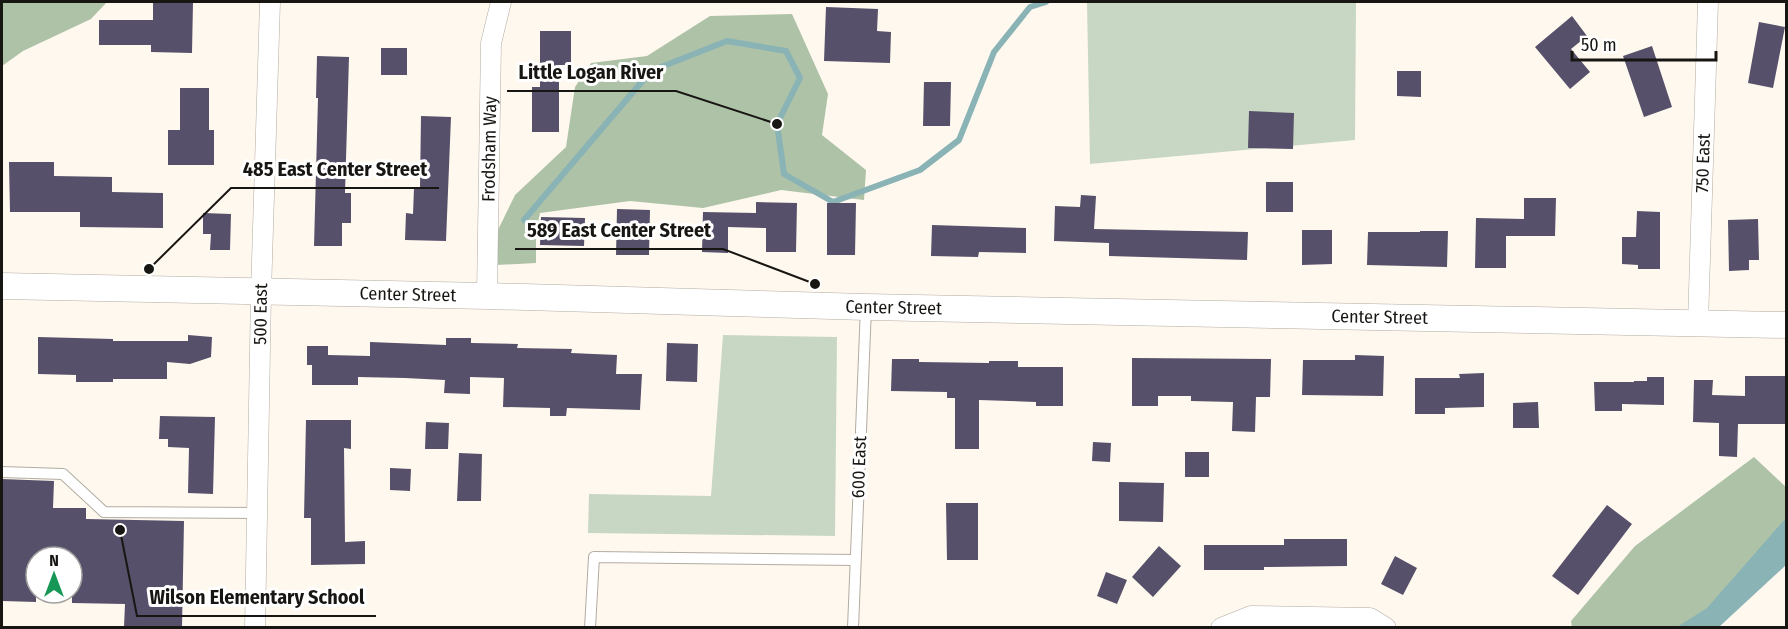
<svg xmlns="http://www.w3.org/2000/svg" width="1788" height="629" viewBox="0 0 1788 629" font-family="'Fira Sans Condensed',sans-serif">
  <rect width="100%" height="100%" fill="#fff8ee"/>
  <!-- green -->
  <path fill="#c8d7c3" d="M 1087,2 L 1356,2 L 1355,140 L 1090,164 Z
    M 723,335 L 837,337 L 835,536 L 588,533 L 589,494 L 711,496 Z"/>
  <!-- forest -->
  <path fill="#aec2a7" d="M 2,2 L 107,2 L 91,19 L 23,51 L 2,66 Z
    M 792,14 L 828,94 L 822,135 L 866,170 L 864,200 L 781,190 L 703,208 L 630,201 L 540,213 L 536,231 L 536,263 L 496,265 L 497,232 L 515,195 L 566,147 L 575,87 L 591,63 L 647,56 L 710,16 Z
    M 1754,457 L 1786,487 L 1786,525 L 1701,627 L 1572,628 L 1571,621 L 1635,546 Z"/>
  <!-- water -->
  <path fill="#8ab3b6" d="M 1786,518 L 1786,565 L 1719,627 L 1677,627 L 1707,608 Z"/>
  <g fill="none" stroke-linecap="round" stroke-linejoin="round">
    <!-- stream -->
    <path stroke="#8ab3b6" stroke-width="6" d="M 524,220 L 651,71 L 727,41 L 786,51 L 800,78 L 777,124 L 784,174 L 833,202 L 920,170 L 959,140 L 994,52 L 1030,7 L 1046,2"/>
  </g>
  <!-- building -->
  <path fill="#56506a" d="M 153,2 L 193,2 L 192,53 L 151,52 L 151,45 L 99,45 L 99,20 L 153,20 Z
    M 826,7 L 878,9 L 877,31 L 891,32 L 890,63 L 824,61 Z
    M 1572,16 L 1587,36 L 1571,49 L 1590,72 L 1570,89 L 1535,47 Z
    M 1759,22 L 1785,27 L 1773,88 L 1748,83 Z
    M 540,31 L 571,31 L 571,65 L 559,65 L 559,132 L 532,132 L 532,87 L 540,87 Z
    M 1652,46 L 1672,107 L 1644,117 L 1623,56 Z
    M 381,48 L 407,48 L 407,75 L 381,75 Z
    M 317,56 L 349,57 L 345,193 L 351,193 L 351,223 L 342,223 L 342,246 L 314,246 L 318,98 L 316,98 Z
    M 1397,71 L 1421,71 L 1421,97 L 1397,96 Z
    M 924,82 L 951,82 L 950,126 L 923,126 Z
    M 180,88 L 209,88 L 209,130 L 214,130 L 214,165 L 168,165 L 168,130 L 180,130 Z
    M 1249,111 L 1294,113 L 1293,149 L 1248,148 Z
    M 421,116 L 451,117 L 446,241 L 405,240 L 406,213 L 413,214 L 414,188 L 420,188 Z
    M 9,162 L 54,162 L 54,176 L 112,177 L 112,192 L 163,193 L 163,228 L 80,227 L 80,212 L 10,212 Z
    M 1266,182 L 1293,182 L 1293,212 L 1266,212 Z
    M 1081,195 L 1096,196 L 1094,229 L 1248,232 L 1247,260 L 1109,256 L 1109,243 L 1054,241 L 1055,206 L 1080,207 Z
    M 1524,198 L 1556,198 L 1555,236 L 1506,236 L 1506,268 L 1475,268 L 1476,218 L 1524,219 Z
    M 756,202 L 797,203 L 796,252 L 766,252 L 766,228 L 728,227 L 728,253 L 702,252 L 703,212 L 756,213 Z
    M 827,203 L 856,203 L 855,255 L 827,255 Z
    M 617,209 L 650,210 L 649,255 L 616,255 Z
    M 1637,211 L 1660,212 L 1660,269 L 1638,269 L 1638,265 L 1622,264 L 1622,237 L 1636,237 Z
    M 203,213 L 231,214 L 230,250 L 210,250 L 211,234 L 203,234 Z
    M 541,217 L 585,218 L 584,246 L 540,245 Z
    M 1758,219 L 1759,260 L 1749,260 L 1749,270 L 1729,271 L 1728,220 Z
    M 932,225 L 1026,228 L 1026,253 L 979,252 L 978,257 L 931,256 Z
    M 1302,230 L 1332,230 L 1332,264 L 1302,265 Z
    M 1420,231 L 1448,231 L 1447,267 L 1367,265 L 1368,232 L 1420,232 Z
    M 188,335 L 212,337 L 211,357 L 190,364 L 167,362 L 167,379 L 113,379 L 113,382 L 76,382 L 76,375 L 38,374 L 38,337 L 113,339 L 113,341 L 188,341 Z
    M 446,338 L 471,338 L 471,343 L 518,344 L 517,348 L 572,349 L 571,353 L 617,355 L 616,374 L 642,374 L 640,410 L 567,408 L 566,416 L 550,416 L 550,408 L 503,407 L 504,378 L 470,377 L 470,394 L 444,393 L 445,380 L 405,378 L 358,377 L 358,385 L 312,385 L 312,365 L 307,365 L 307,346 L 328,346 L 328,355 L 370,356 L 370,342 L 446,345 Z
    M 667,343 L 698,344 L 697,382 L 666,381 Z
    M 1355,355 L 1384,356 L 1383,396 L 1302,395 L 1303,360 L 1355,360 Z
    M 1132,358 L 1271,359 L 1270,397 L 1256,397 L 1255,432 L 1232,431 L 1233,402 L 1191,401 L 1191,396 L 1158,396 L 1158,406 L 1132,406 Z
    M 892,359 L 919,359 L 919,362 L 989,363 L 989,361 L 1018,361 L 1018,367 L 1063,367 L 1063,406 L 1036,406 L 1036,402 L 979,400 L 979,449 L 955,449 L 955,398 L 947,398 L 947,392 L 891,391 Z
    M 1484,373 L 1484,407 L 1445,408 L 1445,414 L 1415,414 L 1415,378 L 1460,378 L 1459,374 Z
    M 1745,376 L 1786,376 L 1786,424 L 1738,424 L 1737,457 L 1719,456 L 1719,423 L 1693,422 L 1694,380 L 1713,380 L 1712,395 L 1745,396 Z
    M 1647,377 L 1664,377 L 1664,405 L 1622,404 L 1622,411 L 1595,411 L 1594,382 L 1634,382 L 1634,381 L 1647,381 Z
    M 1538,402 L 1539,428 L 1513,428 L 1513,403 Z
    M 160,416 L 215,417 L 213,494 L 188,493 L 189,448 L 168,447 L 168,439 L 159,439 Z
    M 306,420 L 351,420 L 351,449 L 344,448 L 345,542 L 365,541 L 365,564 L 311,565 L 311,518 L 304,518 Z
    M 426,422 L 449,423 L 448,449 L 425,449 Z
    M 1093,442 L 1111,443 L 1110,462 L 1092,461 Z
    M 1185,452 L 1209,452 L 1209,477 L 1185,477 Z
    M 459,453 L 482,454 L 481,501 L 457,501 Z
    M 390,468 L 411,469 L 410,491 L 390,490 Z
    M 2,479 L 54,481 L 53,508 L 86,508 L 86,519 L 184,521 L 182,627 L 124,627 L 125,604 L 72,603 L 72,557 L 36,557 L 36,602 L 2,601 Z
    M 1119,482 L 1164,483 L 1163,522 L 1119,521 Z
    M 946,503 L 978,503 L 978,560 L 947,560 Z
    M 1607,505 L 1632,524 L 1578,595 L 1552,576 Z
    M 1284,539 L 1347,539 L 1347,566 L 1264,567 L 1264,570 L 1204,570 L 1204,545 L 1284,545 Z
    M 1159,546 L 1181,566 L 1153,597 L 1132,577 Z
    M 1395,556 L 1417,568 L 1403,595 L 1381,584 Z
    M 1106,572 L 1127,580 L 1117,604 L 1097,596 Z"/>
  <g fill="none" stroke-linecap="round" stroke-linejoin="round">
    <!-- service casing -->
    <g stroke="#b2aca2" stroke-width="12">
      <path id="service" d="M 2,472 L 63,474 L 104,512 L 257,513
        M 590,628 L 594,557 L 855,560
        M 853,628 L 866,307"/>
    </g>
    <!-- minor casing -->
    <g stroke="#b2aca2" stroke-width="21">
      <g id="minor">
        <path id="s1" d="M 487,296 L 491,43 L 501,2"/>
        <path id="s2" d="M 1698,323 L 1708,2"/>
        <path id="s3" d="M 255,628 L 261,293 L 270,2"/>
        <path d="M 1221,628 L 1251,616 L 1370,618 L 1386,628"/>
      </g>
    </g>
    <!-- tertiary casing -->
    <g stroke="#b2aca2" stroke-width="27">
      <g id="tertiary">
        <path id="s4" d="M 2,286 L 487,296 L 866,307 L 1786,325"/>
      </g>
    </g>
    <!-- service -->
    <use href="#service" stroke="#fff" stroke-width="10"/>
    <!-- minor -->
    <use href="#minor" stroke="#fff" stroke-width="20"/>
    <!-- tertiary -->
    <use href="#tertiary" stroke="#fff" stroke-width="26"/>
  </g>
  <g text-anchor="middle" dominant-baseline="central" stroke-width="6" stroke-linejoin="round" paint-order="stroke">
    <!-- street labels -->
    <g font-size="18" fill="#181613" stroke="#fff">
      <text stroke="none"><textPath href="#s1" startOffset="147">Frodsham Way</textPath></text>
      <text stroke="none"><textPath href="#s2" startOffset="160">750 East</textPath></text>
      <text stroke="none"><textPath href="#s4" startOffset="406">Center Street</textPath></text>
      <text stroke="none"><textPath href="#s4" startOffset="892">Center Street</textPath></text>
      <text stroke="none"><textPath href="#s3" startOffset="314">500 East</textPath></text>
      <text stroke="none"><textPath href="#s4" startOffset="1378">Center Street</textPath></text>
      <text transform="translate(859 467) rotate(-88)">600 East</text>
    </g>
  </g>
  <!-- callouts -->
  <path fill="none" stroke="#181613" stroke-width="2" d="M777 124L676 91H507M149 269L231 188H439M815 284L723 249H515M120 530L137 616H376"/>
  <g fill="#181613" stroke="#fff" stroke-width="2">
    <circle cx="777" cy="124" r="6"/>
    <circle cx="149" cy="269" r="6"/>
    <circle cx="815" cy="284" r="6"/>
    <circle cx="120" cy="530" r="6"/>
  </g>
  <g font-size="20" text-anchor="middle" font-weight="bold" fill="#181613" stroke="#fff" stroke-width="6" stroke-linejoin="round" paint-order="stroke">
    <text x="591" y="79">Little Logan River</text>
    <text x="335" y="176">485 East Center Street</text>
    <text x="619" y="237">589 East Center Street</text>
    <text x="257" y="604">Wilson Elementary School</text>
  </g>
  <!-- border -->
  <rect width="1788" height="629" fill="none" stroke="#181613" stroke-width="6"/>
  <!-- north arrow -->
  <g transform="translate(54 575)"><circle r="28" fill="#ffffff" stroke="#a3a2a1" stroke-width="1.5"/>
  <path d="M0-4.5L10 22L0 15L-10 22Z" fill="#169755"/>
  <text y="-9" font-size="16" font-weight="bold" text-anchor="middle" fill="#181613">N</text>
  </g>
  <!-- scale -->
  <path d="M1572 51v9h144v-9" fill="none" stroke="#181613" stroke-width="3"/>
  <text x="1581" y="51" font-size="18" fill="#181613" stroke="#ffffff" stroke-width="4.5" paint-order="stroke">50 m</text>
</svg>
